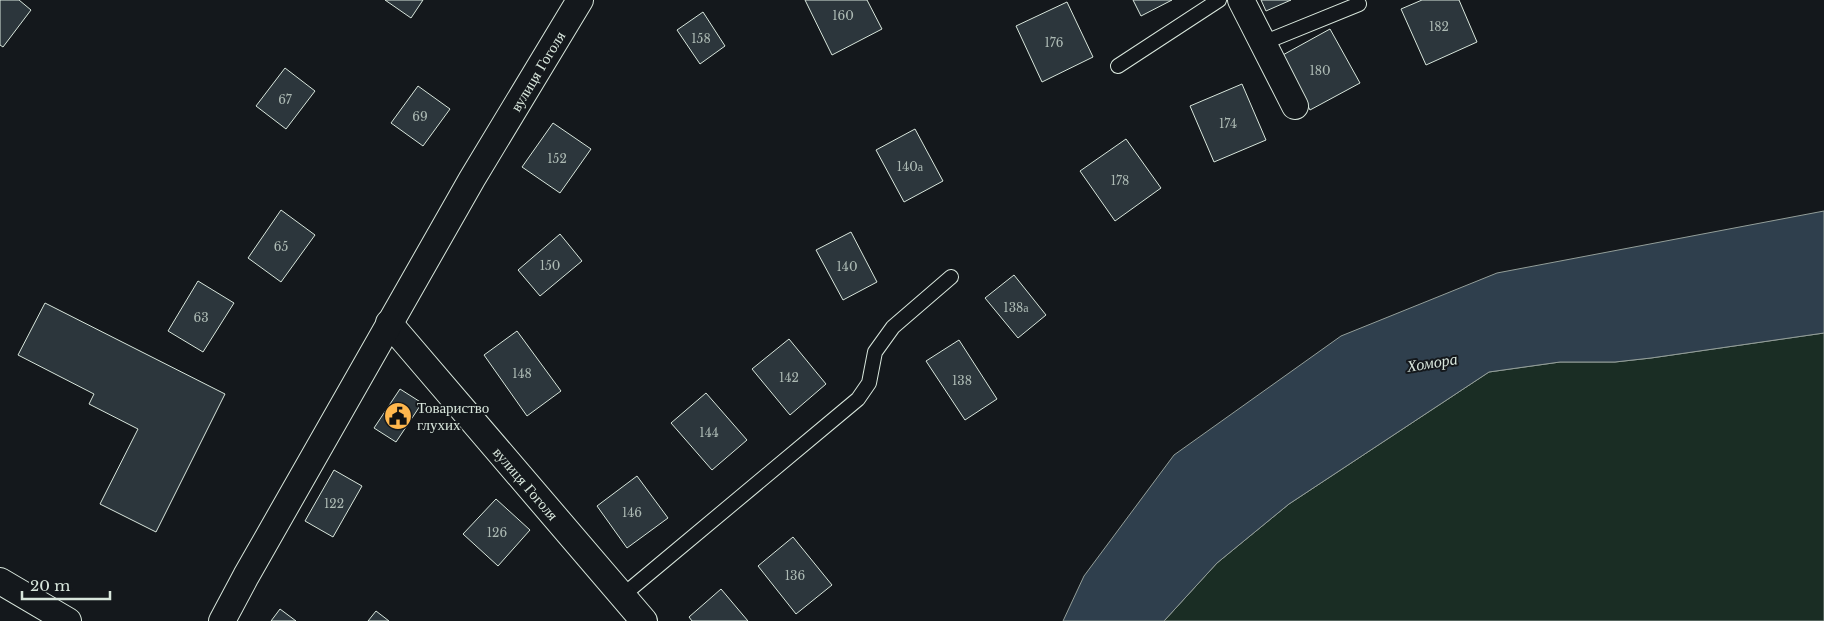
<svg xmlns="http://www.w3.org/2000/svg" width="1824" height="621" viewBox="0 0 1824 621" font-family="'Libre Baskerville',serif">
  <rect width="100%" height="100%" fill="#14181c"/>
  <!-- green -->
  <path fill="#1a2d24" stroke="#939e99" d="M 1824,333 L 1824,621 L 1164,621 L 1217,563 L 1289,504 L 1489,372 L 1560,362 L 1615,362 L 1651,358 Z"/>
  <!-- water -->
  <path fill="#2f3f4d" stroke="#939e99" d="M 1824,211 L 1824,333 L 1651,358 L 1615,362 L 1560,362 L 1489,372 L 1289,504 L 1217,563 L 1164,621 L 1063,621 L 1084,576 L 1174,455 L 1341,336 L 1497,273 Z"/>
  <!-- building -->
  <path fill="#2c363c" stroke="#d8e6dc" d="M 0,0 L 19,0 L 31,10 L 3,47 L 0,45 Z
    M 385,0 L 423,0 L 411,18 Z
    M 805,0 L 867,0 L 882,29 L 832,55 Z
    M 1133,0 L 1172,0 L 1141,16 Z
    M 1261,0 L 1291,0 L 1266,11 Z
    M 1422,0 L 1459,0 L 1477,42 L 1426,65 L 1401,9 Z
    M 1067,2 L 1093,57 L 1042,82 L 1016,26 Z
    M 703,12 L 725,46 L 700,64 L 677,30 Z
    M 1330,29 L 1360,83 L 1310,110 L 1281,56 Z
    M 285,68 L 315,91 L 286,129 L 256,106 Z
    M 1242,84 L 1266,140 L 1214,162 L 1190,106 Z
    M 418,86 L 450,109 L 423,146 L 391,123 Z
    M 553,123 L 591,149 L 560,193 L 522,167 Z
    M 915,129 L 943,181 L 904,202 L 876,150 Z
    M 1126,139 L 1161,188 L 1115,221 L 1080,171 Z
    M 281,210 L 315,235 L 281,282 L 248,258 Z
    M 851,232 L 877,282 L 843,300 L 816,250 Z
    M 560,234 L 582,261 L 540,296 L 518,270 Z
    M 1014,275 L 1046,315 L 1018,338 L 985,298 Z
    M 198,281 L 234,303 L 203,352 L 168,331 Z
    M 45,303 L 225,394 L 156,532 L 100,504 L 138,429 L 89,404 L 94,394 L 18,355 Z
    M 517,331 L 561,391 L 527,416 L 484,355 Z
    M 789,339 L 826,384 L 790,415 L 752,369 Z
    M 959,340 L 997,399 L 965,420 L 926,361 Z
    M 400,389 L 422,403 L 396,442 L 374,428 Z
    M 706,393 L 747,440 L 712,470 L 671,423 Z
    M 334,470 L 362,486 L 333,537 L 305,521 Z
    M 637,476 L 668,518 L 627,548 L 597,506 Z
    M 496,499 L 530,530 L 498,566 L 463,534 Z
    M 793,537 L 832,585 L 796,614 L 758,566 Z
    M 721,589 L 748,621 L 692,621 L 689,617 Z
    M 280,609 L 296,621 L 271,621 Z
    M 376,611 L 389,621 L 368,621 Z"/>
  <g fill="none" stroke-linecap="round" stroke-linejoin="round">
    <!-- lane casing -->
    <g stroke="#d8e6dc" stroke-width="16">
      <path id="lane" d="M 1263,43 L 1359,4
        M 1118,66 L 1219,0
        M 622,596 L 858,399 L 869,383 L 875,352 L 893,327 L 951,277"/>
    </g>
    <!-- street casing -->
    <g stroke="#d8e6dc" stroke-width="28">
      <g id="street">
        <path d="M 1241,0 L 1295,106"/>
        <path id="s1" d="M 389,323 L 644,621"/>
        <path d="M 0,581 L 68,621"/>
        <path id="s2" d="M 222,621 L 246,576 L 472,179 L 580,0"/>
      </g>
    </g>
    <!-- lane -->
    <use href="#lane" stroke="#14181c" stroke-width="14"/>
    <!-- street -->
    <use href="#street" stroke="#14181c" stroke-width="26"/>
  </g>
  <!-- icons -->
  <defs>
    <g id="civic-disc" transform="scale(1.4375)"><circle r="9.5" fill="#ffb74d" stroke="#14181c"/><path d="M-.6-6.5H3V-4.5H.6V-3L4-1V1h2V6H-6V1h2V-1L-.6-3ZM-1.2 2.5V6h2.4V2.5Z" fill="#111"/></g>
  </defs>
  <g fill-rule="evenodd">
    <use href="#civic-disc" x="398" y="416"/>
  </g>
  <g text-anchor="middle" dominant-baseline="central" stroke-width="4" stroke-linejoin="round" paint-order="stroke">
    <!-- number labels -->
    <g font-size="12" fill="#adbab4">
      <text x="843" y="15">160</text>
      <text x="1439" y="26">182</text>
      <text x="701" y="38">158</text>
      <text x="1054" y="42">176</text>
      <text x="1320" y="70">180</text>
      <text x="285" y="99">67</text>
      <text x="420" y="116">69</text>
      <text x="1228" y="123">174</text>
      <text x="557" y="158">152</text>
      <text x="910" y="166">140а</text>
      <text x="1120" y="180">178</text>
      <text x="281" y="246">65</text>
      <text x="550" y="265">150</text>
      <text x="847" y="266">140</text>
      <text x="1016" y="307">138а</text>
      <text x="201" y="317">63</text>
      <text x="522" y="373">148</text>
      <text x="789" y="377">142</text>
      <text x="962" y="380">138</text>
      <text x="709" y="432">144</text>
      <text x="334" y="503">122</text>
      <text x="632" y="512">146</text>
      <text x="497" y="532">126</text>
      <text x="795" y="575">136</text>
    </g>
    <!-- street labels -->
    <g font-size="15" fill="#d8e6dc" stroke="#14181c">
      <text stroke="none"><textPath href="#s2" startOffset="634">вулиця Гоголя</textPath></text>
      <text stroke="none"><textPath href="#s1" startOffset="211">вулиця Гоголя</textPath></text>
    </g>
    <!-- poi labels -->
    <g font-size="15" fill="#d8e6dc" stroke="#14181c" text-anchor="start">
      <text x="417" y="407">Товариство<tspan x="417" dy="17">глухих</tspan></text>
    </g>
    <!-- water labels -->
    <g font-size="16" font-style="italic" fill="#d8e6dc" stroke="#14181c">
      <text transform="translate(1432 362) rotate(-9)">Хомора</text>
    </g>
  </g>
  <!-- scale -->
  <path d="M22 591v8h88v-8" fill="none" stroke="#d8e6dc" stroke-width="2.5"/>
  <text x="30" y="591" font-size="15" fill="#d8e6dc" stroke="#14181c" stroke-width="4" paint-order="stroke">20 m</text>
</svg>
